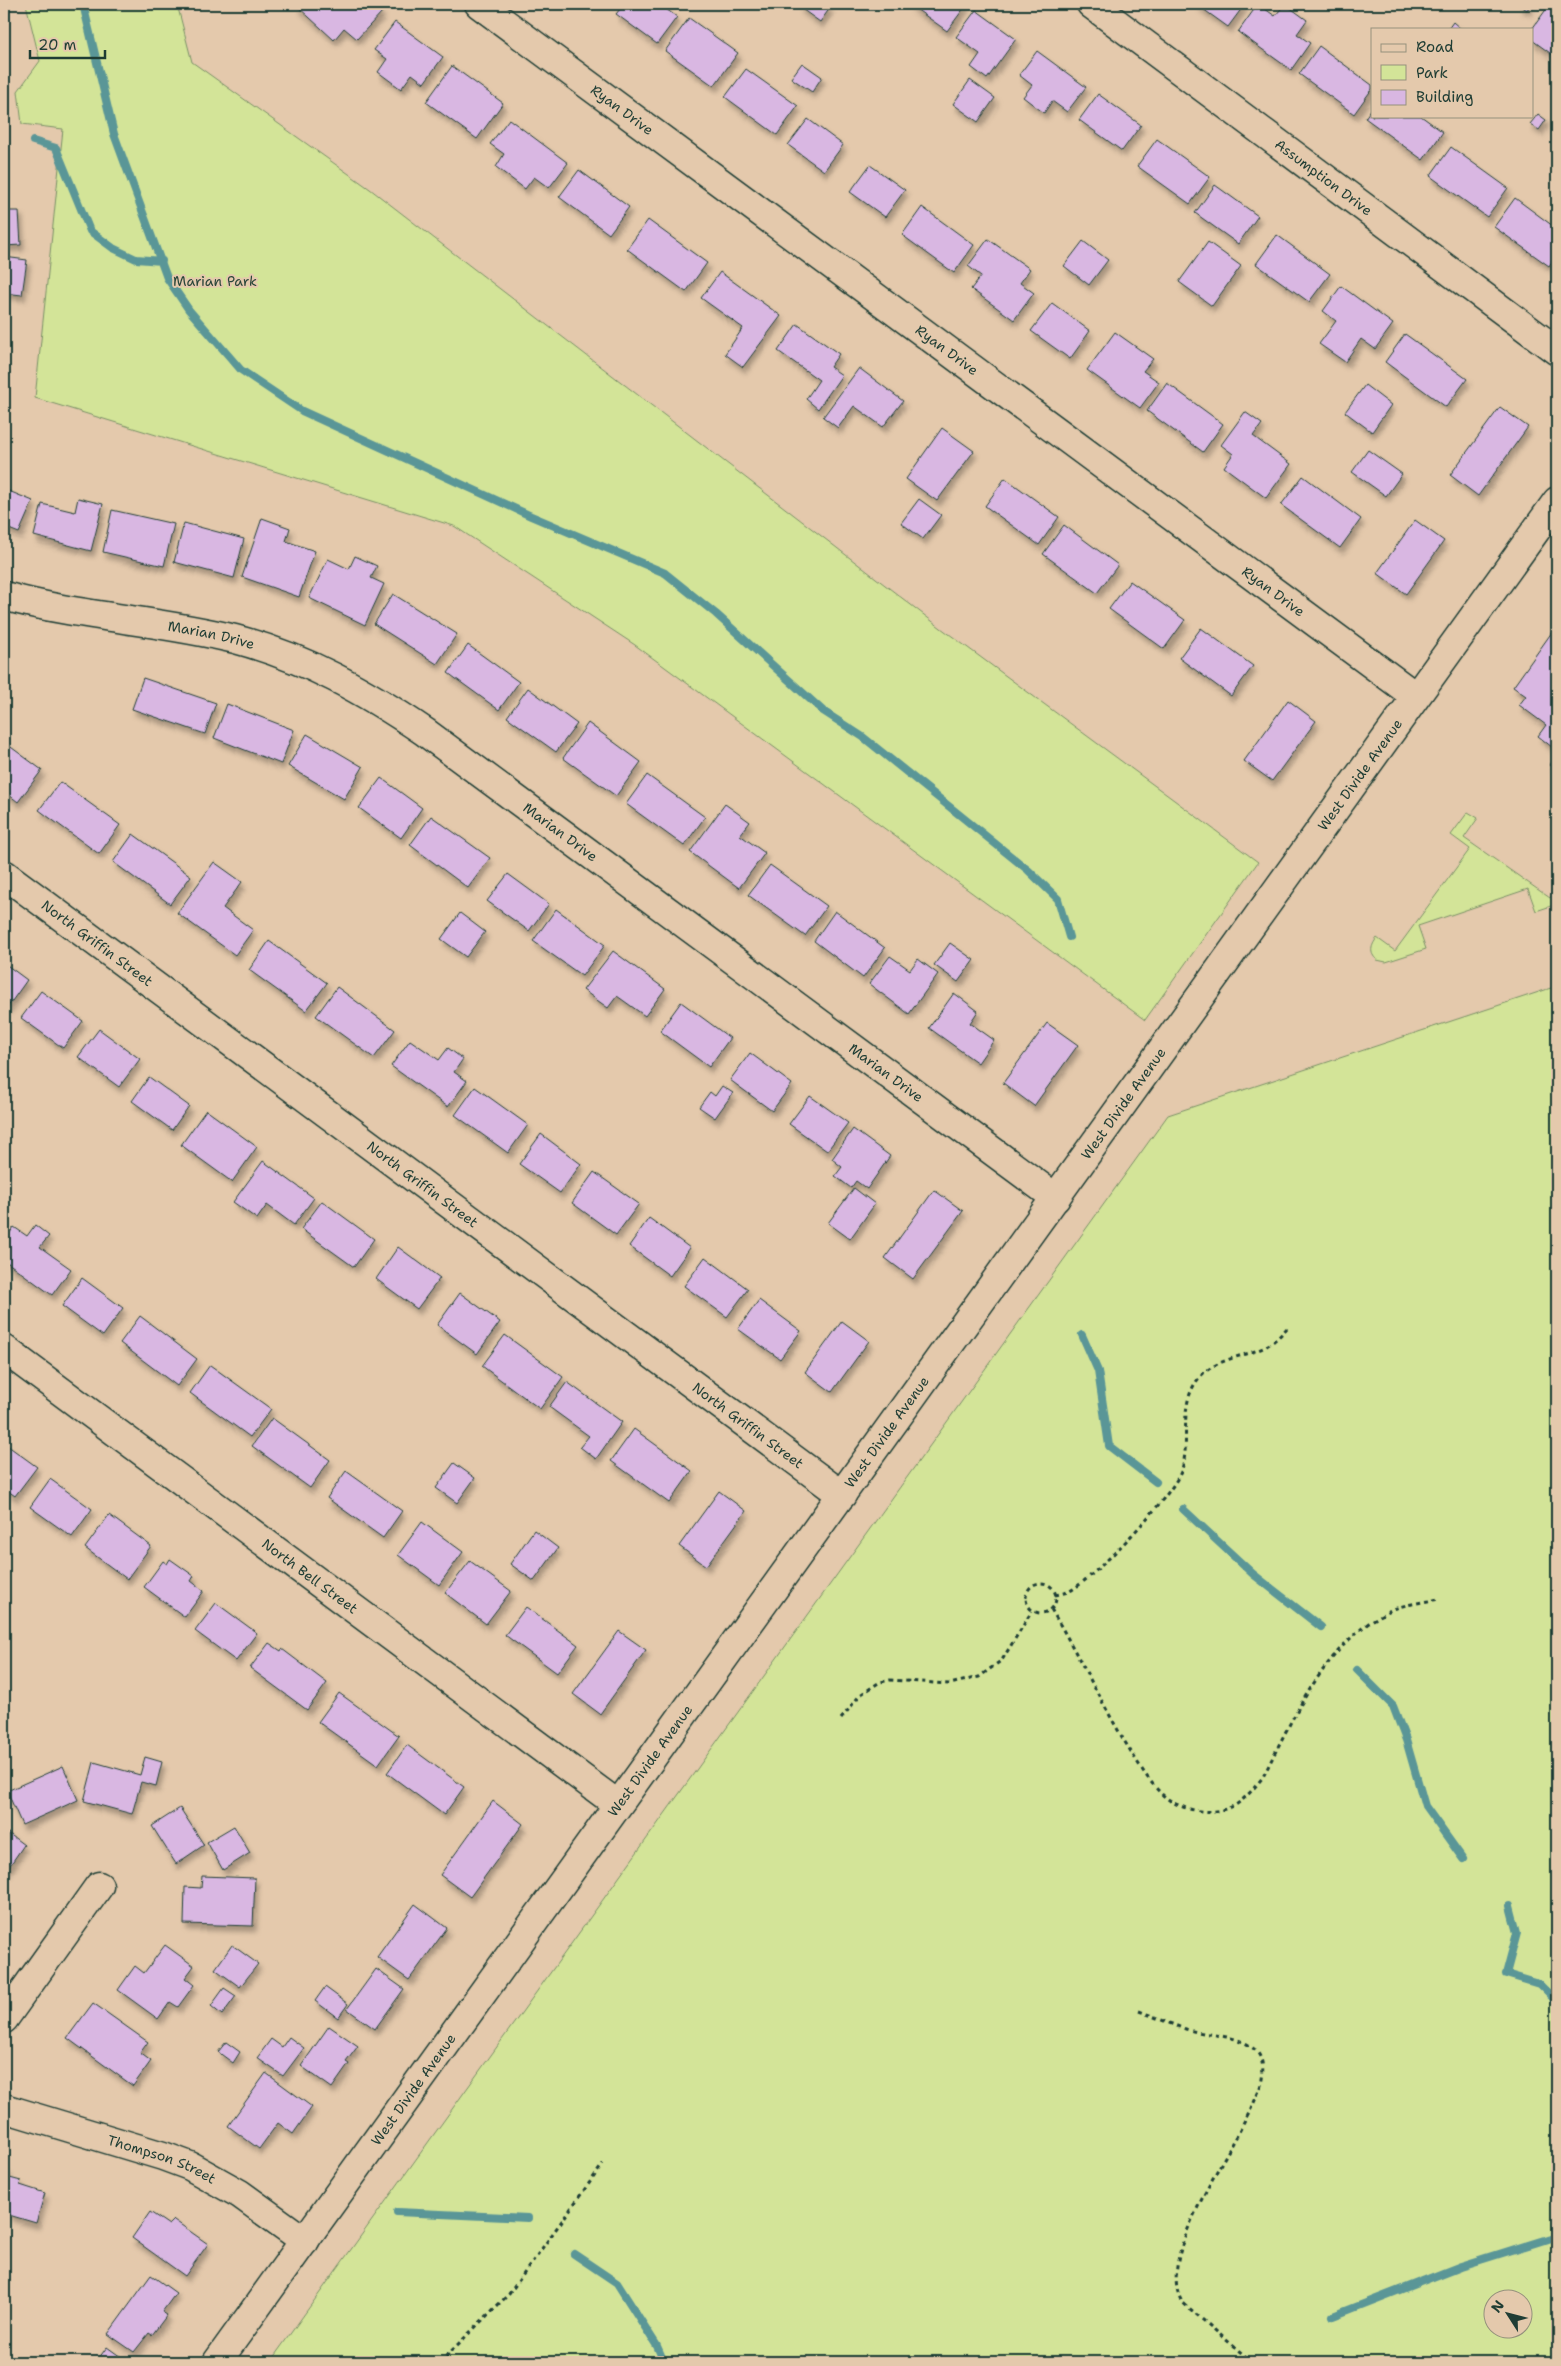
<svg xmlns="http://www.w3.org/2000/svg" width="1561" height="2366" viewBox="0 0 1561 2366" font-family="'Shantell Sans',sans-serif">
  <defs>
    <filter id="shadow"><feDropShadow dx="3" dy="5.5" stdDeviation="2.5" flood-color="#0004"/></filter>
  </defs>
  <rect width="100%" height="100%" fill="#e4c9ac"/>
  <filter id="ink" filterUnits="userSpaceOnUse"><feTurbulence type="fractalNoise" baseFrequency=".02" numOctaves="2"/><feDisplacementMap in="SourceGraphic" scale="10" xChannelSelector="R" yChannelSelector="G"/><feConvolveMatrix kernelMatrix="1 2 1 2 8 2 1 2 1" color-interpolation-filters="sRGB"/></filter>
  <g filter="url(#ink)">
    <!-- green -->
    <path fill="#d3e498" stroke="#799066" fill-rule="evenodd" d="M 26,4 L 177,4 L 192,62 L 370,189 L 941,628 L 1258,862 L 1145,1020 L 635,645 L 454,526 L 35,398 L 63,129 L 22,124 L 18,91 L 40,61 Z
      M 1468,812 L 1478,818 L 1464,838 L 1550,898 L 1557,888 L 1557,904 L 1536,911 L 1528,889 L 1418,926 L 1426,949 L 1386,962 L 1377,960 C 1369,953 1371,946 1377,938 L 1395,951 L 1470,849 L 1451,835 Z
      M 1557,986 L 1557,2362 L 270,2362 L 1168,1115 ZM 1494,2298 L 1524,2298 L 1524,2328 L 1494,2328 Z"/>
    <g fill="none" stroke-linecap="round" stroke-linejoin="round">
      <!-- stream -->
      <path stroke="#5a9697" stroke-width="8" d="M 83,4 L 114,134 L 167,278 L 189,310 L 241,370 L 302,411 L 531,516 L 665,573 L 716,614 L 823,711 L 863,737 L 1028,870 L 1058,899 L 1069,937
        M 33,141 L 56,148 L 90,231 L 113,248 L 136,259 L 162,261
        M 1082,1335 L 1098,1371 L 1109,1446 L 1156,1482
        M 1183,1509 L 1253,1574 L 1321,1627
        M 1357,1670 L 1393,1706 L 1406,1740 L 1425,1806 L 1463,1859
        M 1510,1906 L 1517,1933 L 1506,1974 L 1539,1984 L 1557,2002
        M 397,2212 L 528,2218
        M 574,2254 L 617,2283 L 657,2346 L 664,2362
        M 1333,2316 L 1461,2266 L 1557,2236"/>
    </g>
    <!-- building -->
    <path fill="#d9b7e2" stroke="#1f3d34" filter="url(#shadow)" d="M 299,4 L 373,4 L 382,12 L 357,39 L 344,28 L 334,40 L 297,6 Z
      M 624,4 L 659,4 L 677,17 L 657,44 L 616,14 Z
      M 801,4 L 824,4 L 830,8 L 820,22 L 799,7 Z
      M 909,4 L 967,4 L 947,31 Z
      M 1196,4 L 1245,4 L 1228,27 Z
      M 1258,4 L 1275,16 L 1285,4 L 1307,20 L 1297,34 L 1310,43 L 1291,70 L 1238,32 Z
      M 1518,4 L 1531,4 L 1527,10 Z
      M 1550,4 L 1557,4 L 1557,58 L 1532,40 L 1532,29 Z
      M 976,10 L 1016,39 L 987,79 L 971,67 L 980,54 L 956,37 Z
      M 689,18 L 738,53 L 714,86 L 665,51 Z
      M 395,22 L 443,57 L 424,83 L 412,74 L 401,89 L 378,72 L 387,59 L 374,50 Z
      M 1453,22 L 1461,29 L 1448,29 Z
      M 1319,46 L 1372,85 L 1372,89 L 1354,114 L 1299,74 Z
      M 1037,51 L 1086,87 L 1067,112 L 1052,101 L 1044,113 L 1023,97 L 1032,85 L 1019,75 Z
      M 802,63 L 822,77 L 812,92 L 791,78 Z
      M 452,66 L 503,103 L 477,139 L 426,102 Z
      M 746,69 L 798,106 L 777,135 L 725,97 Z
      M 970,80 L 995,98 L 978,122 L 953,104 Z
      M 1098,94 L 1141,125 L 1122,151 L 1079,120 Z
      M 1372,108 L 1372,116 L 1421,116 L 1443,132 L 1423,160 L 1365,118 Z
      M 1538,114 L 1546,120 L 1539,130 L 1530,124 Z
      M 509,119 L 568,163 L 549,188 L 534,177 L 525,189 L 496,167 L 504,154 L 490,144 Z
      M 808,119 L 843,145 L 824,171 L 788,145 Z
      M 1157,139 L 1210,177 L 1190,204 L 1137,166 Z
      M 1451,147 L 1508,188 L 1487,217 L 1430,176 Z
      M 870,165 L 905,190 L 885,217 L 850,192 Z
      M 579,170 L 629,207 L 609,234 L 559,197 Z
      M 1215,185 L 1258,216 L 1238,244 L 1195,213 Z
      M 1515,198 L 1557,229 L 1557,254 L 1549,266 L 1494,227 Z
      M 922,207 L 974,245 L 954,273 L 902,235 Z
      M 4,211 L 19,211 L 21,245 L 4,246 Z
      M 648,220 L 707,263 L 686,292 L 627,249 Z
      M 1277,235 L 1330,274 L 1309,302 L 1256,264 Z
      M 988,239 L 1030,269 L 1020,283 L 1034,293 L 1014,320 L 971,289 L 981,276 L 968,266 Z
      M 1083,241 L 1108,260 L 1089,285 L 1064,266 Z
      M 1208,242 L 1241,266 L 1212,306 L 1179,282 Z
      M 4,257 L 27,260 L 22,295 L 4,293 Z
      M 720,272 L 781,316 L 743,367 L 725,354 L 743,328 L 701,298 Z
      M 1341,286 L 1393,324 L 1375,349 L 1361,339 L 1345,362 L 1319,344 L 1336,321 L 1323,311 Z
      M 1052,303 L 1090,331 L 1070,359 L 1031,331 Z
      M 797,324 L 839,354 L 830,367 L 842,375 L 818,409 L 806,399 L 819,380 L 778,351 Z
      M 1115,332 L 1153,359 L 1143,371 L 1159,382 L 1140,408 L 1087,370 Z
      M 1405,334 L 1467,379 L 1446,407 L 1385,362 Z
      M 859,368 L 903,401 L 883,427 L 854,406 L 838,428 L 823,417 Z
      M 1167,383 L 1223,424 L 1203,452 L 1147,411 Z
      M 1365,385 L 1391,405 L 1372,432 L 1345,412 Z
      M 1500,407 L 1528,427 L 1478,496 L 1450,475 Z
      M 1245,412 L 1262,424 L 1253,436 L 1291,464 L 1266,498 L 1224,467 L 1233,454 L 1221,445 Z
      M 942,428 L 974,451 L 937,501 L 906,479 Z
      M 1368,450 L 1402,474 L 1386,496 L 1352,472 Z
      M 1303,476 L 1361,519 L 1340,548 L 1281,505 Z
      M 1005,478 L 1059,517 L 1039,545 L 985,506 Z
      M 4,489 L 33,501 L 19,533 L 4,527 Z
      M 78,498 L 103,504 L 91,551 L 34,536 L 42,504 L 75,512 Z
      M 919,499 L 941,515 L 923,539 L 901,523 Z
      M 112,510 L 174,524 L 164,566 L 103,552 Z
      M 262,518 L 290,528 L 286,541 L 315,551 L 299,597 L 242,577 Z
      M 1415,520 L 1444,541 L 1406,594 L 1377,573 Z
      M 184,523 L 244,539 L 234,578 L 174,562 Z
      M 1064,525 L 1118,565 L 1097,593 L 1043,554 Z
      M 355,556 L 377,566 L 371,578 L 384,584 L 365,625 L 309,598 L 328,559 L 349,569 Z
      M 1130,581 L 1185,620 L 1164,649 L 1109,609 Z
      M 393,594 L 457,634 L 437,664 L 374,624 Z
      M 1557,625 L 1557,751 L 1538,736 L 1546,725 L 1519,705 L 1526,696 L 1513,687 Z
      M 1201,628 L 1253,666 L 1231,696 L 1179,658 Z
      M 468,645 L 519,682 L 499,710 L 448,673 Z
      M 143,678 L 216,703 L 205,734 L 132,709 Z
      M 528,688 L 577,724 L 556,752 L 507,717 Z
      M 1288,700 L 1316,721 L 1272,781 L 1244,761 Z
      M 227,704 L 294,730 L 281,764 L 214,738 Z
      M 588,723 L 641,762 L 616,796 L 563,758 Z
      M 307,734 L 363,767 L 344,799 L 288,766 Z
      M 4,742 L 42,770 L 18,802 L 4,791 Z
      M 1557,754 L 1557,770 L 1550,765 Z
      M 647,775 L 705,817 L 684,846 L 626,804 Z
      M 381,778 L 422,808 L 401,838 L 359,808 Z
      M 60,782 L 120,825 L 99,854 L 39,810 Z
      M 725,804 L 750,822 L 740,835 L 765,853 L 739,888 L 690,852 Z
      M 431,816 L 490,858 L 468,888 L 410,845 Z
      M 133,834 L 191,876 L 170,904 L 113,862 Z
      M 214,862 L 242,882 L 223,908 L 253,930 L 235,955 L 177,913 Z
      M 770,865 L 827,906 L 805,936 L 748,895 Z
      M 508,874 L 549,904 L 529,931 L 487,901 Z
      M 556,909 L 605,945 L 582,976 L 533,941 Z
      M 835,911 L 885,948 L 863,978 L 814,941 Z
      M 460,913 L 485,932 L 466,957 L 441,939 Z
      M 269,941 L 327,983 L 306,1011 L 249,970 Z
      M 950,943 L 974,960 L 958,982 L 934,965 Z
      M 613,951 L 665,989 L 645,1016 L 617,996 L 608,1008 L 583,990 Z
      M 890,956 L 910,970 L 918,959 L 938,974 L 909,1014 L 869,984 Z
      M 4,963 L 27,980 L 7,1008 L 4,1006 Z
      M 337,987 L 395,1030 L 374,1058 L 316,1016 Z
      M 41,991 L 83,1021 L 63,1048 L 21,1018 Z
      M 954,993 L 978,1011 L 970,1023 L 994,1040 L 978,1063 L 929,1028 Z
      M 681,1002 L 730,1038 L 709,1067 L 660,1031 Z
      M 1047,1023 L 1078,1045 L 1034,1106 L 1003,1083 Z
      M 99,1029 L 140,1059 L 119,1087 L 78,1057 Z
      M 410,1040 L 439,1060 L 448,1048 L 463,1059 L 454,1072 L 467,1081 L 448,1107 L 391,1066 Z
      M 750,1053 L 792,1084 L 772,1111 L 730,1080 Z
      M 149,1077 L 189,1106 L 172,1130 L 132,1101 Z
      M 722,1086 L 733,1093 L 715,1118 L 699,1107 L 710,1092 L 715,1096 Z
      M 475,1087 L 528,1125 L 508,1153 L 455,1115 Z
      M 810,1096 L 848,1123 L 827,1151 L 789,1124 Z
      M 206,1110 L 257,1147 L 232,1182 L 181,1145 Z
      M 853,1129 L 890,1156 L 867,1189 L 856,1181 L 851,1188 L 835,1176 L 842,1167 L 832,1159 Z
      M 541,1134 L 581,1164 L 560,1193 L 519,1164 Z
      M 263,1161 L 314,1198 L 294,1225 L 267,1205 L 257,1219 L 233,1202 Z
      M 594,1172 L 639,1204 L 616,1235 L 572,1203 Z
      M 854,1188 L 875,1204 L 850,1239 L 828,1223 Z
      M 934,1190 L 963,1211 L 913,1279 L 885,1258 Z
      M 322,1201 L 374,1239 L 354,1267 L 301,1229 Z
      M 649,1218 L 690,1248 L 670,1276 L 629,1246 Z
      M 35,1225 L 49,1236 L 40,1247 L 71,1269 L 52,1295 L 4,1260 L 4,1241 L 14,1227 L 27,1236 Z
      M 398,1247 L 440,1278 L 417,1309 L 376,1279 Z
      M 705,1257 L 748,1289 L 727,1317 L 684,1286 Z
      M 82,1278 L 123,1308 L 103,1336 L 62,1306 Z
      M 460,1293 L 500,1322 L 477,1354 L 437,1325 Z
      M 759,1300 L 801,1331 L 780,1359 L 738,1329 Z
      M 140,1316 L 197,1359 L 177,1386 L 120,1343 Z
      M 842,1321 L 869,1341 L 832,1392 L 805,1372 Z
      M 505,1335 L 563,1377 L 540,1409 L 482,1366 Z
      M 210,1365 L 271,1409 L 250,1437 L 190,1393 Z
      M 567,1382 L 622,1422 L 596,1459 L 580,1447 L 589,1436 L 549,1407 Z
      M 272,1418 L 330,1460 L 310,1488 L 252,1446 Z
      M 634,1429 L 692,1471 L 669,1503 L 611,1461 Z
      M 4,1443 L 37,1467 L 15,1496 L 4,1488 Z
      M 454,1463 L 475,1478 L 457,1503 L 436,1488 Z
      M 346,1471 L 402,1511 L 383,1538 L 327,1498 Z
      M 50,1479 L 92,1509 L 72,1537 L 30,1507 Z
      M 719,1491 L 746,1511 L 706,1566 L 679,1546 Z
      M 109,1515 L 151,1546 L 127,1579 L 85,1548 Z
      M 422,1522 L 463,1552 L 439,1585 L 398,1555 Z
      M 534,1530 L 558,1548 L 534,1581 L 510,1564 Z
      M 170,1559 L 194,1576 L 191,1581 L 204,1591 L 185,1617 L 144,1587 L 163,1561 L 167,1564 Z
      M 470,1561 L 511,1591 L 486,1624 L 445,1593 Z
      M 216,1603 L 257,1633 L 236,1661 L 195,1631 Z
      M 526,1607 L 578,1645 L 557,1673 L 505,1635 Z
      M 619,1631 L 646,1650 L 600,1714 L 573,1694 Z
      M 269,1643 L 281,1651 L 282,1649 L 327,1683 L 307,1710 L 250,1668 Z
      M 339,1693 L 399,1736 L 378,1765 L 318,1722 Z
      M 407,1745 L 464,1787 L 444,1815 L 387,1773 Z
      M 145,1757 L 162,1762 L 156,1786 L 141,1782 L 132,1814 L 84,1801 L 94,1762 L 140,1775 Z
      M 63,1766 L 78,1800 L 22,1825 L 7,1791 Z
      M 493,1801 L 523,1824 L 470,1897 L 440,1875 Z
      M 180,1808 L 204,1845 L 176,1864 L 152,1826 Z
      M 234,1826 L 250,1853 L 223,1870 L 207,1842 Z
      M 4,1830 L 24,1845 L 4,1874 Z
      M 202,1876 L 255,1878 L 253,1926 L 184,1924 L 185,1887 L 201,1888 Z
      M 415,1904 L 447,1928 L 409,1980 L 377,1957 Z
      M 165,1945 L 194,1966 L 185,1978 L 194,1985 L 178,2007 L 170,2002 L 158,2019 L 118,1990 L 135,1966 L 144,1973 Z
      M 232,1945 L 258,1964 L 240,1987 L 215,1969 Z
      M 376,1969 L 404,1989 L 375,2029 L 347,2009 Z
      M 325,1987 L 348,2004 L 338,2018 L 315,2001 Z
      M 224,1988 L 236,1996 L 222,2015 L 211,2006 Z
      M 93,2003 L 148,2042 L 140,2053 L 151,2061 L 133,2086 L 67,2038 Z
      M 329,2026 L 358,2046 L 346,2062 L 349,2064 L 332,2088 L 301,2066 Z
      M 289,2037 L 304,2048 L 283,2076 L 257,2058 L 271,2039 L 282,2047 Z
      M 226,2042 L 240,2052 L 233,2063 L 218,2052 Z
      M 266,2073 L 312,2107 L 293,2134 L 278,2123 L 259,2149 L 228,2126 Z
      M 4,2169 L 8,2170 L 6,2177 L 21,2181 L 20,2185 L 45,2193 L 36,2223 L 9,2215 L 9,2211 L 4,2210 Z
      M 150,2212 L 169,2225 L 174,2220 L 208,2244 L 185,2276 L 132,2238 Z
      M 151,2275 L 176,2293 L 162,2312 L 167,2315 L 152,2335 L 149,2333 L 134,2352 L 108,2334 Z
      M 107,2347 L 128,2362 L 96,2362 Z"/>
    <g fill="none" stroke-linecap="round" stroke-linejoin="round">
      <!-- minor casing -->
      <g stroke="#1f3d34" stroke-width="31">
        <g id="minor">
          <path id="s1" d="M 479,4 L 1415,696"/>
          <path id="s2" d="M 1091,4 L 1557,351"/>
          <path id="s3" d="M 4,596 C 79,617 159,620 235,639 C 306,658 365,691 425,732 L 1056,1198"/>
          <path id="s4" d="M 4,874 L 842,1495"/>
          <path id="s5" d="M 4,1349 L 617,1804"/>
          <path d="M 4,2019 L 99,1886"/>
          <path id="s6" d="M 4,2108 L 163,2156 L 190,2166 L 240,2194 L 305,2241"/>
          <path id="s7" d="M 217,2362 L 1557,501"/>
        </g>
      </g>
      <!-- path -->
      <path stroke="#1f3d34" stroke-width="3" stroke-dasharray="4 4" stroke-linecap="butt" d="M1026 1598a15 15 0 1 1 30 0a15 15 0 1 1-30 0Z
        M 1055,1595 C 1060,1594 1065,1593 1070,1591 C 1094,1578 1174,1495 1182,1469 C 1191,1438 1177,1405 1199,1378 C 1215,1359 1242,1357 1263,1348 C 1273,1343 1280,1336 1287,1328
        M 1051,1609 C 1077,1653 1099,1698 1125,1742 C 1137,1761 1148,1782 1165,1797 C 1184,1812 1216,1817 1237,1804 C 1247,1797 1255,1787 1263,1777 C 1292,1719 1326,1643 1387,1612 C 1402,1604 1421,1603 1438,1599
        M 841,1719 L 860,1695 L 880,1682 L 890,1680 L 950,1684 L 979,1677 L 1002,1660 L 1032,1611
        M 1139,2011 C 1156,2017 1172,2025 1189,2030 C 1209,2036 1237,2034 1254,2049 C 1264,2057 1264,2071 1261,2084 C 1247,2136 1152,2250 1182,2302 L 1252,2362
        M 440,2362 L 509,2294 L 603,2164"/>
      <!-- minor -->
      <use href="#minor" stroke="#e4c9ac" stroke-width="28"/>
    </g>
  </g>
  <g text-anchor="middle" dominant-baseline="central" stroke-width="4" stroke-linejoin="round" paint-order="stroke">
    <!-- street labels -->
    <g font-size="14" fill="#1f3d34" stroke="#e4c9ac">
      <text stroke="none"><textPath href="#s1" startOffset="178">Ryan Drive</textPath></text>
      <text stroke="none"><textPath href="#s2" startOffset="290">Assumption Drive</textPath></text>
      <text stroke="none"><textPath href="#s1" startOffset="582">Ryan Drive</textPath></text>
      <text stroke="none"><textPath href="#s1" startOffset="988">Ryan Drive</textPath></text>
      <text stroke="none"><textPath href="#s3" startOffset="211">Marian Drive</textPath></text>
      <text stroke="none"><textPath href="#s7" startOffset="1956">West Divide Avenue</textPath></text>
      <text stroke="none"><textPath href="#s3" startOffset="616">Marian Drive</textPath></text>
      <text stroke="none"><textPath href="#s4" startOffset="116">North Griffin Street</textPath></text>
      <text stroke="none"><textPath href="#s3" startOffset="1021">Marian Drive</textPath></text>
      <text stroke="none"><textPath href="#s7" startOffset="1551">West Divide Avenue</textPath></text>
      <text stroke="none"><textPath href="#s4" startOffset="521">North Griffin Street</textPath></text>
      <text stroke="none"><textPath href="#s4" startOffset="926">North Griffin Street</textPath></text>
      <text stroke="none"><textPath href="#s7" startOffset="1146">West Divide Avenue</textPath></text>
      <text stroke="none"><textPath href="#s5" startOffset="381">North Bell Street</textPath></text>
      <text stroke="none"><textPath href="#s7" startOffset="741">West Divide Avenue</textPath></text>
      <text stroke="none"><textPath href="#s7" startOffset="336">West Divide Avenue</textPath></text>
      <text stroke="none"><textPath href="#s6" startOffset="166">Thompson Street</textPath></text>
    </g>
    <!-- park labels -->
    <g font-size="14" fill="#284539" stroke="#e4c9ac">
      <text x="215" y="281">Marian Park</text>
    </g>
  </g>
  <!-- margin -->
  <rect width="1561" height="2366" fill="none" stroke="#e4c9ac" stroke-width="20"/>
  <rect x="10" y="10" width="1541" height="2346" fill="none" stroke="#1f3d34" stroke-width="2" filter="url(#ink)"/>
  <!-- legend -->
  <rect x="1371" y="28" width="162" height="90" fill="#e4c9ac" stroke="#95917c"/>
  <rect x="1381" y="44" width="25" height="8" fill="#e4c9ac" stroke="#95917c"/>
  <text x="1416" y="52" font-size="15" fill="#1f3d34">Road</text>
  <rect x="1381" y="65" width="25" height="15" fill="#d3e498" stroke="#95917c"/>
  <text x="1416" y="78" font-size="15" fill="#1f3d34">Park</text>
  <rect x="1381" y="90" width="25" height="15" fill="#d9b7e2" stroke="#95917c"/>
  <text x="1416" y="102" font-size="15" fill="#1f3d34">Building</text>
  <!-- north arrow -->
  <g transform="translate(1508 2314) rotate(306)"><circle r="24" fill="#e4c9ac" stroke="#95917c"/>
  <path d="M0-4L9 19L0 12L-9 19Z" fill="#1f3d34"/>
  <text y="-8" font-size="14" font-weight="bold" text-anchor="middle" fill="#1f3d34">N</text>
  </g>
  <!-- scale -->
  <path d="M30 50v8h75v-8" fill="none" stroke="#1f3d34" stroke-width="2.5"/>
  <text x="38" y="50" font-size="15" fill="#1f3d34" stroke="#e4c9ac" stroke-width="4" paint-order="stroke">20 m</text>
</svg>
